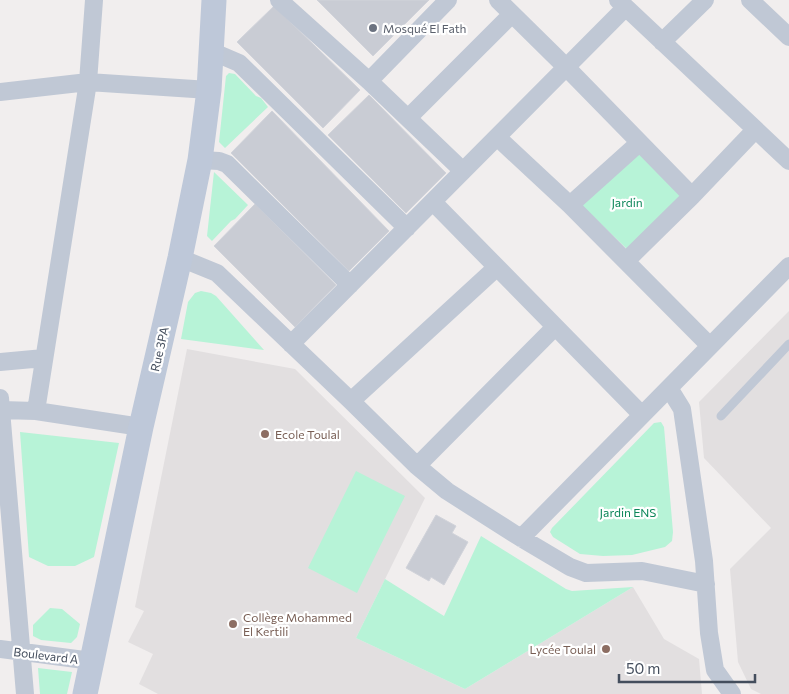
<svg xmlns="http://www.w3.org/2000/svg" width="789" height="694" viewBox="0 0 789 694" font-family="Commissioner,sans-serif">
  <rect width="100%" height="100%" fill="#f1eeee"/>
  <!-- education -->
  <path fill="#e2dfe0" d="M 789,311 L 789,694 L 761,694 L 751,689 L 738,662 L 730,569 L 771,528 L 704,458 L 699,402 Z
    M 187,349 L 295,369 L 425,498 L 356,638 L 465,689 L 633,587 L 664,639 L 699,659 L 702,694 L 158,694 L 139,684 L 153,654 L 128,642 L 144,611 L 135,607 Z"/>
  <!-- green -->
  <path fill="#b7f3d7" d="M 229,73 L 235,74 L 256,96 L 261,98 L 268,107 L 225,148 L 219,142 L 226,76 Z
    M 635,149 L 681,195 L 628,250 L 579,203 Z
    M 214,172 L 248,205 L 235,219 L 231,221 L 212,241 L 207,236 Z
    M 201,291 L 211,293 L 216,296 L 264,350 L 181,339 L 188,302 L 195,293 Z
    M 661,422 L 664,427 L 673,532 L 672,541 L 665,547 L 632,555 L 603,556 L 580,554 L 553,537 L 550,532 L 552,528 L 654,423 Z
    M 20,432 L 119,443 L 94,557 L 75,566 L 48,566 L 29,557 Z
    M 356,471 L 405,496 L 357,593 L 308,568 Z
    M 481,536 L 566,589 L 572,591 L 633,587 L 465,689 L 356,638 L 385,579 L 444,616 Z
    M 50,608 L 62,609 L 80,624 L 77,637 L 71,643 L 41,640 L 33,636 L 33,625 Z
    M 38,668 L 72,672 L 67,694 L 40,694 Z"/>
  <!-- building -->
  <path fill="#c9ccd4" stroke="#d1d3da" d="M 317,0 L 429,0 L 373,56 Z
    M 274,6 L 360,90 L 323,128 L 237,42 Z
    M 369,95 L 446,173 L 406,213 L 328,135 Z
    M 272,111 L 389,231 L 349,271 L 231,153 Z
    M 255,204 L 336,285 L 295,327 L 214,246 Z
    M 436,515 L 456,526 L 452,533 L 468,542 L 444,585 L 431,577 L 429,581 L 406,568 Z"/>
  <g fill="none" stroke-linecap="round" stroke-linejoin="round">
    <!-- lane -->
    <path stroke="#c0c8d5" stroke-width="9" d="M 721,416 L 789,344"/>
    <!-- street -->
    <path stroke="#c0c8d5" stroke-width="18" d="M 279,0 L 369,81 L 463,171
      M 498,0 L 566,67 L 692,196
      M 618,0 L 789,161
      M 750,0 L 789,37
      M 662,42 L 705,0
      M 211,51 L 239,63 L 407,228
      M 369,81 L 448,0
      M 0,92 L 88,82 L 209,90
      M 408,118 L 512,14
      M 497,137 L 570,205 L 710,346
      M 200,160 L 219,161 L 227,164 L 350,285
      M 433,202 L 642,415
      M 570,205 L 639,143
      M 180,258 L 217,273 L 351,401 L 417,466 L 447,491 L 521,538 L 570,567 L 586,573 L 642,571 L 706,584
      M 626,261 L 692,196 L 755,130
      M 291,344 L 625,8
      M 0,362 L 44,358
      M 669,388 L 682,409 L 704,561 L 709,633 L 715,670 L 732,694
      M 0,398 L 25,694
      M 351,401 L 496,268
      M 1,410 L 36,411 L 141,427
      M 36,411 L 88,82 L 94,0
      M 417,466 L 555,327
      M 521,538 L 789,266
      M 0,649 L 92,661"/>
    <!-- secondary -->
    <path stroke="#bec8d9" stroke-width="25" d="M 85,694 L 141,427 L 180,258 L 200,160 L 209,90 L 214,0"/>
  </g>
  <!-- markers -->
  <circle fill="#6b7280" stroke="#fff" stroke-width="2" cx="373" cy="28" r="5"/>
  <g fill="#8d6e63" stroke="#fff" stroke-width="2">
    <circle cx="265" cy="434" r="5"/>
    <circle cx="233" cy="624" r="5"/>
    <circle cx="606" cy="649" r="5"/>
  </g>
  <g text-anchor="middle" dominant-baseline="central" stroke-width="4.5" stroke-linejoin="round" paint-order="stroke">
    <!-- worship labels -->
    <g font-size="12" fill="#5b616d" stroke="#fff" text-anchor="start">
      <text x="383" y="28">Mosqué El Fath</text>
    </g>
    <!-- park labels -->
    <g font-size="12" fill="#0d875a" stroke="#fff">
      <text x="627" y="202">Jardin</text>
      <text x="628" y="512">Jardin ENS</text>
    </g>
    <!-- street labels -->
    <g font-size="12" fill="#444e5d" stroke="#fff">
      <text transform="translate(159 349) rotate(-77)">Rue 3PA</text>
      <text transform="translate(46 655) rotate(7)">Boulevard A</text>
    </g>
    <!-- education labels -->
    <g font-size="12" fill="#785e54" stroke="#fff" text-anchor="start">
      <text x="275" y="434">Ecole Toulal</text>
      <text x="243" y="617">Collège Mohammed<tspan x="243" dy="14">El Kertili</tspan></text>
      <text x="596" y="649" text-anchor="end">Lycée Toulal</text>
    </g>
  </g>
  <!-- scale -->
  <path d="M619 674v8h136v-8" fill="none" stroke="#444e5d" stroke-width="2.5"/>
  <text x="626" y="674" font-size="15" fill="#444e5d" stroke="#ffffff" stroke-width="4" paint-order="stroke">50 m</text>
</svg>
